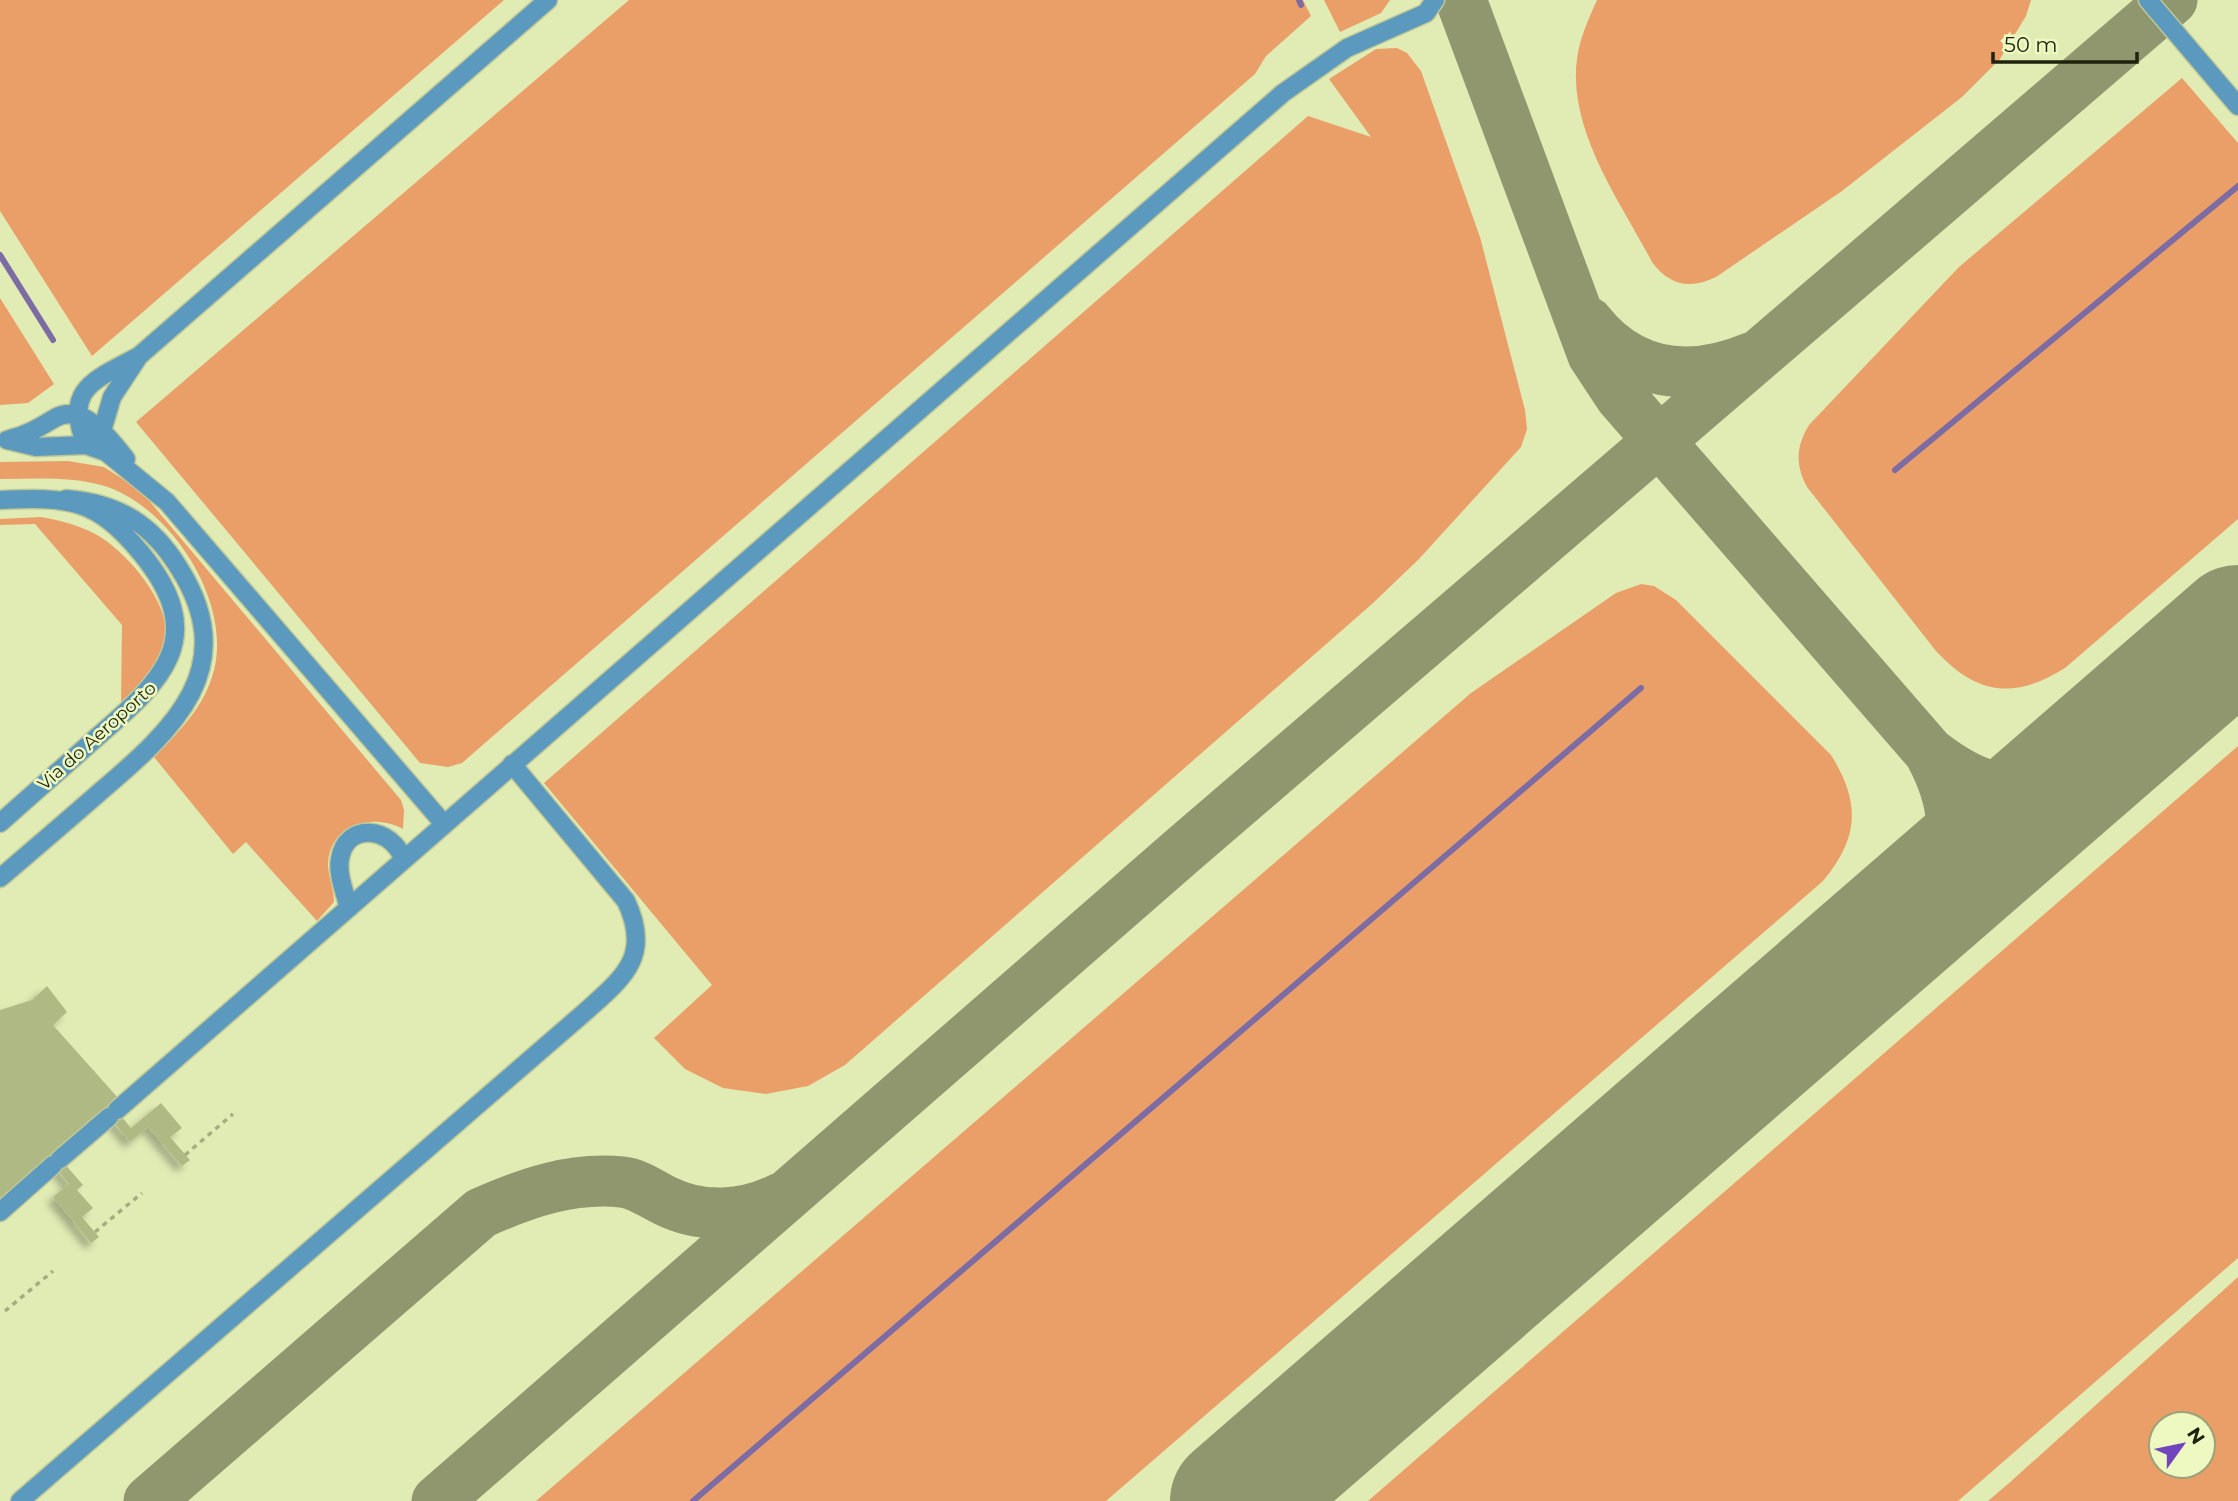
<svg xmlns="http://www.w3.org/2000/svg" width="2238" height="1501" viewBox="0 0 2238 1501" font-family="Montserrat,sans-serif">
  <defs>
    <filter id="shadow"><feDropShadow dx="-6" dy="6" stdDeviation="3.5" flood-color="#0004"/></filter>
  </defs>
  <rect width="100%" height="100%" fill="#e1ebb4"/>
  <!-- green -->
  <path fill="#ea9f68" fill-rule="evenodd" d="M 0,0 L 504,0 L 92,356 L 0,211 Z
    M 629,0 L 1303,0 L 1311,16 L 1266,56 L 1255,74 L 462,763 L 448,767 L 420,763 L 136,422 Z
    M 1324,0 L 1390,0 L 1381,13 L 1340,32 Z
    M 1597,0 L 2031,0 L 2026,16 L 2000,59 L 1962,97 L 1842,191 L 1716,277 C 1690,290 1669,285 1652,262 C 1618,197 1558,118 1581,40 C 1585,27 1591,13 1597,0 Z
    M 1397,48 L 1407,53 L 1421,71 L 1480,237 L 1525,410 L 1527,429 L 1521,447 L 1419,559 L 1372,604 L 845,1065 L 808,1086 L 766,1094 L 723,1088 L 685,1069 L 654,1038 L 712,985 L 544,783 L 1308,116 L 1371,137 L 1329,79 L 1376,49 Z
    M 2182,78 L 2238,143 L 2238,519 L 2065,668 C 2014,700 1977,695 1936,651 L 1807,487 C 1795,464 1796,447 1809,425 L 1959,267 Z
    M 0,298 L 54,384 L 28,403 L 0,405 Z
    M 68,461 L 104,467 L 141,491 L 401,800 L 404,810 L 403,829 C 373,813 330,823 328,864 C 328,877 334,889 334,902 L 317,921 L 246,842 L 233,854 L 154,757 C 180,731 205,706 214,670 C 232,600 168,503 101,485 C 68,476 33,479 0,479 L 0,462 Z
    M 41,517 C 63,521 83,526 102,538 C 134,559 184,619 161,659 C 151,677 136,690 121,702 L 122,625 L 35,524 L 0,525 L 0,519 Z
    M 1641,584 L 1654,586 L 1676,600 L 1831,755 C 1861,803 1859,838 1823,881 L 1106,1501 L 536,1501 L 1471,693 L 1616,593 Z
    M 2238,746 L 2238,1258 L 1958,1501 L 1368,1501 Z
    M 2238,1277 L 2238,1501 L 1988,1501 L 2008,1484 ZM 2203,1424 L 2203,1466 L 2161,1466 L 2161,1424 Z"/>
  <g fill="none" stroke-linecap="round" stroke-linejoin="round">
    <!-- stream -->
    <path stroke="#7d6ca3" stroke-width="6" d="M 1299,0 L 1301,5
      M 0,255 L 53,340
      M 1895,470 L 2238,186
      M 693,1501 L 1641,688"/>
    <!-- taxiway -->
    <path stroke="#90976e" stroke-width="51" d="M 1461,0 L 1593,355 L 1620,396 L 1929,752 C 1979,791 2010,798 2071,776
      M 1588,322 C 1631,377 1691,383 1753,357
      M 1913,912 C 1959,858 1963,814 1929,752
      M 149,1501 L 481,1213 C 526,1193 571,1177 622,1182 C 639,1184 651,1194 666,1201 C 702,1219 745,1216 781,1198
      M 437,1501 L 1182,851 L 2172,0"/>
    <!-- runway -->
    <path stroke="#90976e" stroke-width="130" d="M 1235,1501 L 2238,630"/>
  </g>
  <!-- building -->
  <path fill="#afb984" filter="url(#shadow)" d="M 47,986 L 67,1012 L 53,1025 L 119,1099 L 112,1105 L 131,1128 L 161,1103 L 182,1128 L 170,1137 L 190,1160 L 182,1166 L 148,1127 L 130,1142 L 105,1112 L 56,1154 L 83,1185 L 77,1190 L 93,1208 L 82,1217 L 99,1237 L 91,1243 L 53,1197 L 69,1184 L 49,1160 L 0,1202 L 0,1010 L 32,1000 Z"/>
  <g fill="none" stroke-linecap="round" stroke-linejoin="round">
    <!-- minor casing -->
    <g stroke="#bec796" stroke-width="21">
      <path id="minor" d="M 2148,0 L 2238,106
        M 139,356 L 112,397 L 102,431 L 86,445 C 63,389 94,380 139,356 L 548,0
        M 10,439 C 29,434 40,427 55,418 C 84,402 111,440 126,459
        M 7,440 L 36,447 L 86,445 L 106,452 L 167,502 L 444,824
        M 0,500 C 68,497 96,498 141,553 C 211,638 162,681 96,738 C 64,766 32,795 0,823
        M 0,878 C 34,849 68,820 101,791 C 174,729 242,667 179,568 C 152,524 118,503 66,499
        M 349,908 C 345,893 337,874 340,859 C 346,821 392,827 403,859
        M 117,1110 L 1283,93 L 1347,48 L 1426,13 L 1435,0
        M 60,1159 L 109,1117
        M 0,1212 L 53,1165
        M 20,1501 L 585,1012 C 624,977 652,956 626,901 L 512,764"/>
    </g>
    <!-- path -->
    <path stroke="#a5ad80" stroke-width="3.5" stroke-dasharray="5 5" stroke-linecap="butt" d="M 185,1155 L 233,1114
      M 95,1232 L 142,1193
      M 5,1311 L 53,1271"/>
    <!-- minor -->
    <use href="#minor" stroke="#5c99be" stroke-width="18"/>
  </g>
  <g text-anchor="middle" dominant-baseline="central" stroke-width="5" stroke-linejoin="round" paint-order="stroke">
    <!-- street labels -->
    <g font-size="18" fill="#1f220e" stroke="#eef8c1">
      <text transform="translate(97 736) rotate(-42)">Via do Aeroporto</text>
    </g>
  </g>
  <!-- north arrow -->
  <g transform="translate(2182 1445) rotate(57)"><circle r="33" fill="#eef8c1" stroke="#9ba279" stroke-width="2"/>
  <path d="M0-5L12 26L0 18L-12 26Z" fill="#7145bd"/>
  <text y="-10" font-size="19" font-weight="bold" text-anchor="middle" fill="#1f220e">N</text>
  </g>
  <!-- scale -->
  <path d="M1993 52v10h144v-10" fill="none" stroke="#1f220e" stroke-width="3.5"/>
  <text x="2004" y="52" font-size="21" fill="#1f220e" stroke="#eef8c1" stroke-width="5" paint-order="stroke">50 m</text>
</svg>
